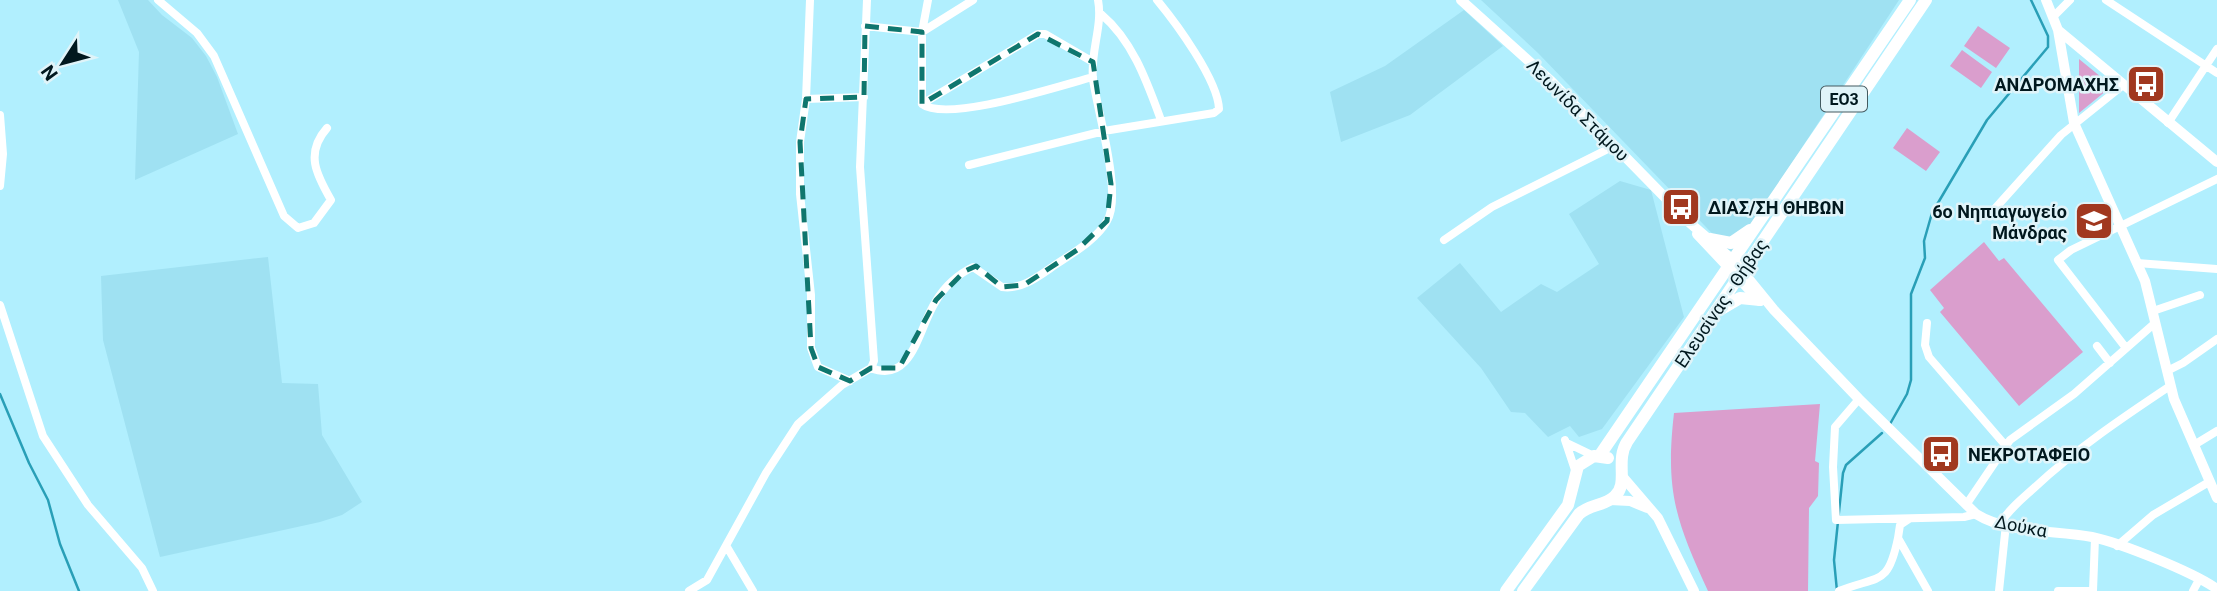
<svg xmlns="http://www.w3.org/2000/svg" width="2217" height="591" viewBox="0 0 2217 591" font-family="Roboto,sans-serif">
  <rect width="100%" height="100%" fill="#b1effe"/>
  <!-- built -->
  <path fill="#9fe1f2" d="M 118,0 L 148,0 L 162,15 L 192,38 L 206,56 L 217,77 L 238,134 L 135,180 L 139,52 Z
    M 1481,0 L 1899,0 L 1732,254 L 1538,53 Z
    M 1464,10 L 1503,46 L 1410,115 L 1341,142 L 1330,92 L 1385,66 Z
    M 1620,181 L 1651,190 L 1684,317 L 1602,429 L 1579,437 L 1570,426 L 1548,437 L 1525,413 L 1511,412 L 1481,368 L 1417,298 L 1460,263 L 1501,312 L 1541,284 L 1557,292 L 1599,264 L 1569,214 Z
    M 268,257 L 282,383 L 318,384 L 322,435 L 362,502 L 342,515 L 320,522 L 160,557 L 103,340 L 101,276 Z"/>
  <!-- green -->
  <path fill="#da9ecd" d="M 1978,26 L 2010,48 L 1996,68 L 1964,46 Z
    M 1962,50 L 1992,72 L 1981,88 L 1950,66 Z
    M 2079,59 L 2112,86 L 2079,113 Z
    M 1907,128 L 1940,152 L 1926,171 L 1893,148 Z
    M 1984,242 L 1999,261 L 2004,258 L 2083,352 L 2019,406 L 1940,312 L 1944,308 L 1930,290 Z
    M 1820,404 L 1815,461 L 1819,463 L 1818,496 L 1809,508 L 1808,591 L 1708,591 C 1676,521 1665,492 1674,413 Z"/>
  <g fill="none" stroke-linecap="round" stroke-linejoin="round">
    <!-- stream -->
    <path stroke="#299fb7" stroke-width="2.5" d="M 0,394 L 29,463 L 48,500 L 60,544 L 79,591
      M 1890,424 L 1907,394 L 1911,380 L 1911,294 L 1925,258 L 1924,241 L 1932,213 L 1987,120 L 2048,47 L 2048,36 L 2031,0
      M 1837,591 L 1834,560 L 1843,473 L 1846,465 L 1882,433"/>
    <!-- street -->
    <path stroke="#fff" stroke-width="8" d="M 158,0 L 197,33 L 214,56 L 284,216 L 298,228 L 314,223 L 331,200 C 316,174 305,153 327,128
      M 810,0 L 806,99 L 800,142 L 800,194 L 811,295 L 811,348 L 818,367 L 850,381
      M 928,0 L 922,32 L 922,104 C 947,123 1059,86 1093,77
      M 2106,0 L 2217,73
      M 1101,14 C 1133,41 1147,82 1161,120
      M 2054,16 L 2070,0
      M 865,26 L 922,32 L 973,0
      M 806,99 L 864,97
      M 922,104 L 1038,34 L 1045,34 L 1093,62
      M 0,115 L 3,154 L 0,186
      M 2168,123 L 2217,49
      M 969,165 L 1104,131 L 1214,113 L 1219,109 C 1218,80 1176,23 1157,0
      M 1991,213 L 2061,135 L 2122,86
      M 1444,240 L 1492,207 L 1614,146
      M 2137,263 L 2217,269
      M 0,305 L 43,436 L 88,505 L 142,568 L 153,591
      M 2153,311 L 2200,295
      M 1927,323 L 1925,345 L 1929,357 L 2006,446
      M 2097,346 L 2110,363
      M 2126,348 L 2058,260 L 2071,250 L 2217,179
      M 871,368 C 913,385 919,326 936,301 C 944,287 958,274 973,267 L 1002,287 C 1022,290 1039,276 1055,265 C 1073,253 1096,240 1107,221 C 1123,195 1097,110 1093,79 C 1090,52 1103,26 1098,0
      M 2167,371 L 2183,363 L 2217,339
      M 1859,399 L 1835,427 L 1833,467 L 1836,520 L 1964,517 L 1976,514
      M 1565,440 L 1575,470
      M 1569,444 L 1594,456
      M 2194,445 L 2217,431
      M 1966,505 L 2010,440 L 2074,394 L 2155,323
      M 1909,519 L 1900,525 L 1898,538 L 1928,591
      M 2000,524 C 2008,510 2022,499 2034,488 C 2076,449 2122,418 2170,386
      M 2117,546 L 2153,515 L 2209,482
      M 727,547 L 753,591
      M 689,591 L 707,580 L 766,473 L 798,424 L 842,385 L 871,368 L 874,361 L 860,167 L 867,0
      M 1839,591 C 1880,575 1888,586 1898,538
      M 1999,591 L 2006,524
      M 2058,591 L 2093,591
      M 2093,591 L 2095,538
      M 2193,591 L 2200,578"/>
    <!-- secondary -->
    <path stroke="#fff" stroke-width="10" d="M 1461,0 L 1551,81 L 1691,224 L 1734,261 L 1774,310 L 1859,399 L 1976,514 C 2008,534 2055,530 2092,537 C 2121,543 2193,572 2217,589
      M 2046,0 L 2058,30 L 2074,123 L 2145,281 L 2174,399 L 2217,498
      M 2058,30 L 2217,162
      M 1697,234 L 1760,301
      M 1622,476 L 1658,518 L 1694,591
      M 1610,500 L 1630,501 L 1647,508"/>
    <!-- primary -->
    <path stroke="#fff" stroke-width="12" d="M 1710,239 L 1731,243 L 1750,230
      M 1723,308 L 1740,298 L 1760,300
      M 1600,455 L 1910,0
      M 1506,591 L 1568,505 L 1578,466 L 1594,456 L 1608,458
      M 1523,591 L 1579,514 C 1590,504 1605,506 1615,496 C 1629,483 1615,461 1627,442 L 1926,0"/>
  </g>
  <!-- marked area -->
  <path fill="none" stroke="#0f766e" stroke-width="5" stroke-dasharray="14 9" stroke-linejoin="round" d="M 865,26 L 922,32 L 922,104 L 1038,34 L 1093,62 L 1111,184 L 1107,221 L 1077,250 L 1024,285 L 1002,287 L 976,266 L 965,271 L 936,300 L 899,368 L 871,368 L 850,381 L 818,367 L 811,348 L 800,142 L 806,99 L 864,97 Z"/>
  <!-- icons -->
  <defs>
    <g id="bus-square" transform="scale(2.0125)"><rect x="-9" y="-9" width="18" height="18" rx="4" fill="#a1381f" stroke="#e0f4f9"/><path d="M-5-6H5V4H4V6H2V4H-2V6H-4V4H-5ZM-3.5-4V0h7V-4ZM-3.5 1.2v1.5H-2V1.2ZM2 1.2v1.5H3.5V1.2Z" fill="#fff"/></g>
    <g id="school-square" transform="scale(2.0125)"><rect x="-9" y="-9" width="18" height="18" rx="4" fill="#a1381f" stroke="#e0f4f9"/><path d="M0-5L7-2L0 1L-7-2ZM-4 1L0 2.5L4 1V4Q0 6-4 4Z" fill="#fff"/></g>
  </defs>
  <g fill-rule="evenodd">
    <use href="#bus-square" x="2146" y="84"/>
    <use href="#bus-square" x="1681" y="207"/>
    <use href="#school-square" x="2094" y="221"/>
    <use href="#bus-square" x="1941" y="454"/>
  </g>
  <g text-anchor="middle" dominant-baseline="central" stroke-width="5" stroke-linejoin="round" paint-order="stroke">
    <!-- shield labels -->
    <rect fill="#e0f4f9" stroke="#445a60" stroke-width="2" x="1821" y="86.5" width="46" height="25" rx="5"/>
    <g font-size="16" font-weight="bold" fill="#01181e">
      <text x="1844" y="99">ΕΟ3</text>
    </g>
    <!-- poi labels -->
    <g font-size="18" font-weight="bold" fill="#01181e" stroke="#e0f4f9" text-anchor="end">
      <text x="2119" y="84">ΑΝΔΡΟΜΑΧΗΣ</text>
      <text x="1708" y="207" text-anchor="start">ΔΙΑΣ/ΣΗ ΘΗΒΩΝ</text>
      <text x="2067" y="211">6ο Νηπιαγωγείο<tspan x="2067" dy="21">Μάνδρας</tspan></text>
      <text x="1968" y="454" text-anchor="start">ΝΕΚΡΟΤΑΦΕΙΟ</text>
    </g>
    <!-- street labels -->
    <g font-size="18" fill="#01181e" stroke="#e0f4f9">
      <text transform="translate(1578 110) rotate(45)">Λεωνίδα Στάμου</text>
      <text transform="translate(1721 303) rotate(-56)">Ελευσίνας - Θήβας</text>
      <text transform="translate(2021 526) rotate(11)">Δούκα</text>
    </g>
  </g>
  <!-- north arrow -->
  <g transform="translate(63 63) rotate(234)" stroke="#e0f4f9" stroke-width="5" paint-order="stroke">
  <path d="M0-5L12 26L0 18L-12 26Z" fill="#01181e"/>
  <text y="-10" font-size="19" font-weight="bold" text-anchor="middle" fill="#01181e">N</text>
  </g>
</svg>
